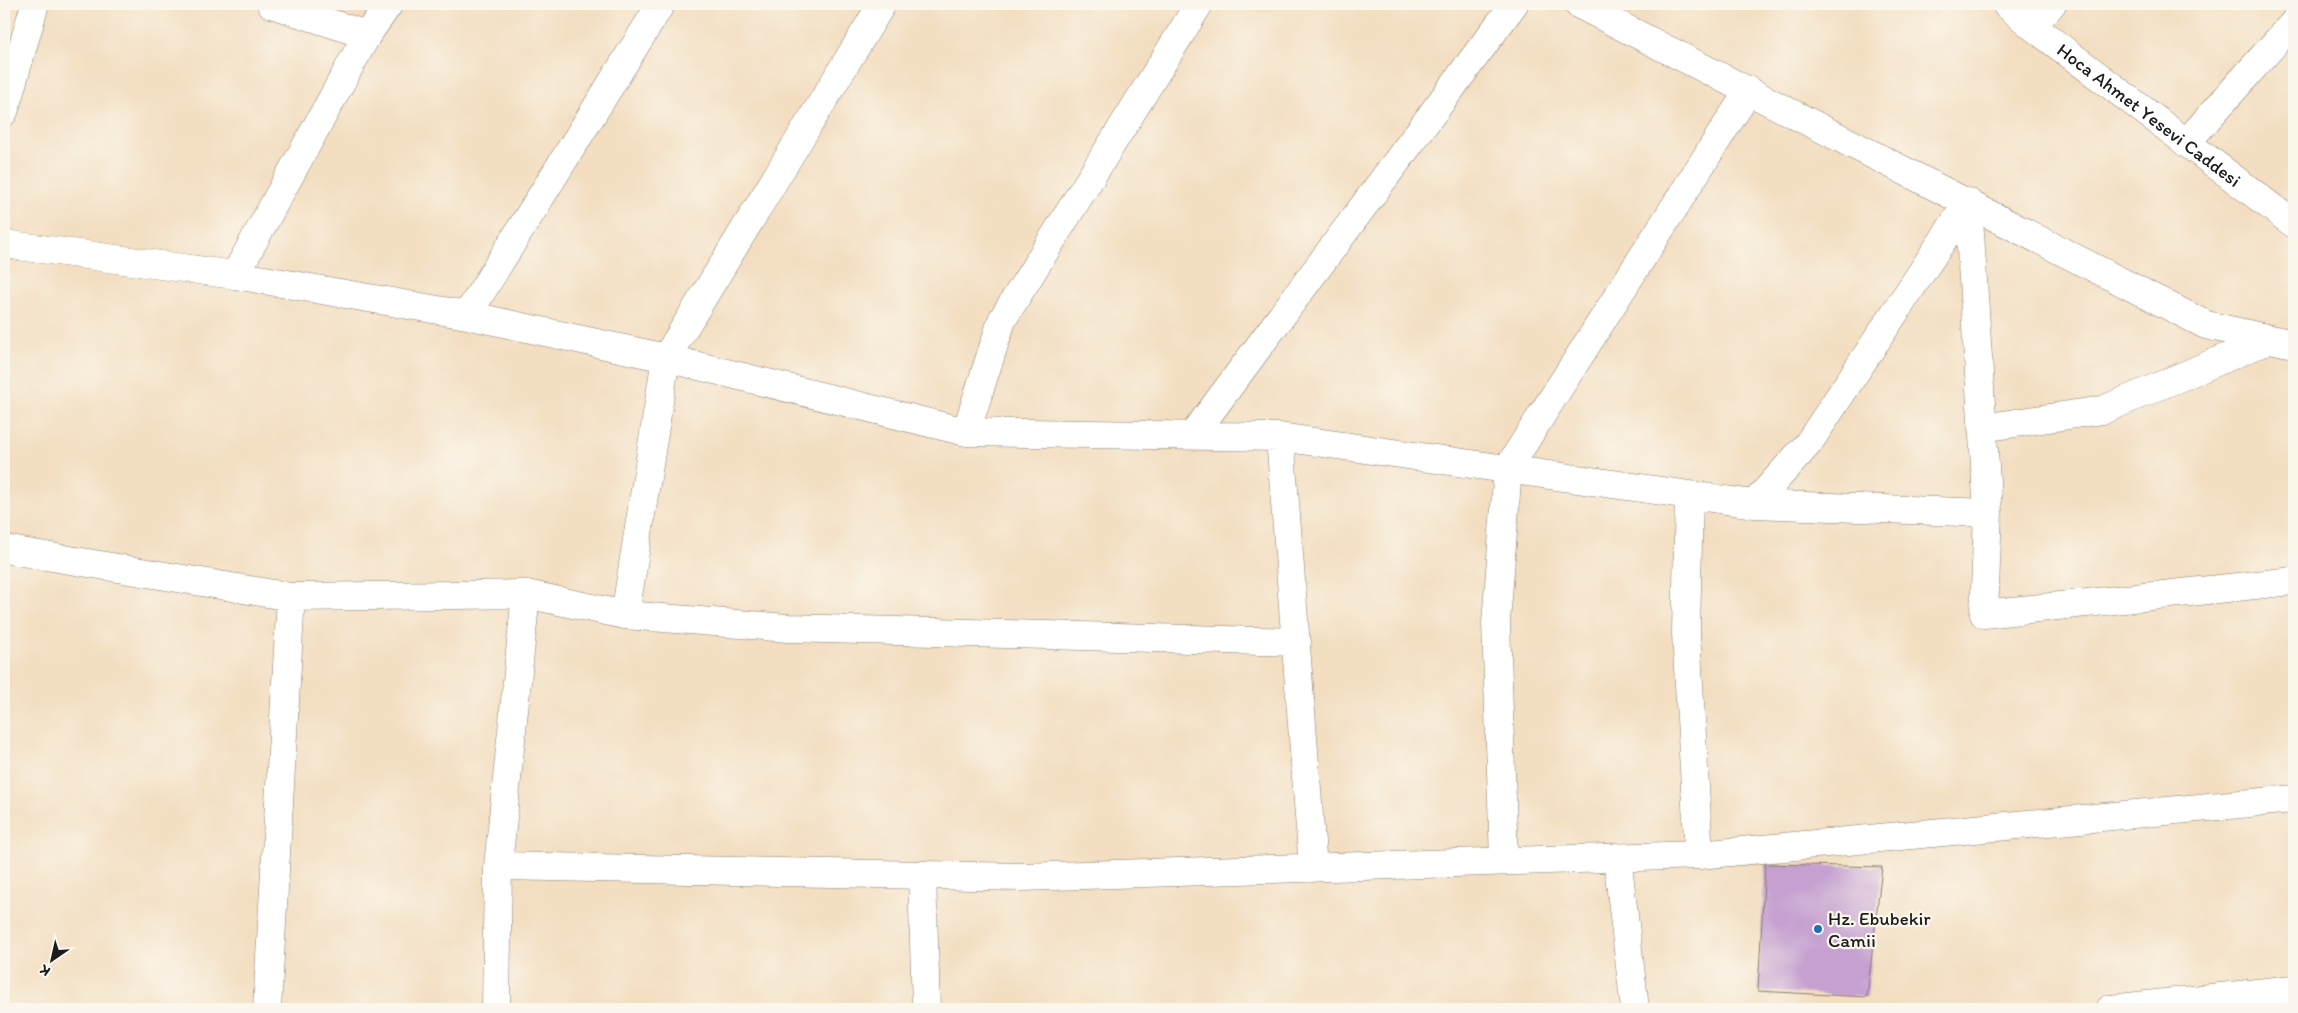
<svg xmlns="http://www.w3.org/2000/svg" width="2298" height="1013" viewBox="0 0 2298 1013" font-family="Itim,sans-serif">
  <rect width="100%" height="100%" fill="#fbf7ec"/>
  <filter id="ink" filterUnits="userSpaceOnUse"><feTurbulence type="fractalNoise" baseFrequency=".02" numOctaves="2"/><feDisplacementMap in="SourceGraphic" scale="10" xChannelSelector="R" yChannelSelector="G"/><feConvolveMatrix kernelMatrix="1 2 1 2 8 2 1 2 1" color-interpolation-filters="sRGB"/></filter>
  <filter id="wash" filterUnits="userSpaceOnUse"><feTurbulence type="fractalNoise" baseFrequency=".0096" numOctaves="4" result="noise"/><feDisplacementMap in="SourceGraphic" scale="20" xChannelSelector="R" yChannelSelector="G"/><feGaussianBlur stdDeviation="1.12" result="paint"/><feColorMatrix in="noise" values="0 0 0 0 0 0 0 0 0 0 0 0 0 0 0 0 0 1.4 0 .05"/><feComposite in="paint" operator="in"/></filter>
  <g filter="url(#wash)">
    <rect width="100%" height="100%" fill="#f3dec1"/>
    <g id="blocks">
      <!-- building -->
      <path fill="#c5a0d0" d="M 1765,864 L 1882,867 L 1867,997 L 1758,991 Z"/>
    </g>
  </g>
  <g filter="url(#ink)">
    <use href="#blocks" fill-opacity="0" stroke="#887d6e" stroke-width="1"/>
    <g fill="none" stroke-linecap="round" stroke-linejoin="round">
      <!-- street casing -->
      <g stroke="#887d6e" stroke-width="29">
        <path id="street" d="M 271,4 L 367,35
          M 1578,4 L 2206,325 L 2294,344
          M 2032,26 L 2052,4
          M 4,112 L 35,4
          M 2186,143 L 2294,22
          M 1968,202 L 1988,513 L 1984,614 L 2294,581
          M 4,244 L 235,275 L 467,315 L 666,358 L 966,432 L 1280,437 L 1754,504 L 1988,513
          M 235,275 L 367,35 L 389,4
          M 467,315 L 661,4
          M 1982,428 L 2103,410 L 2270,339
          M 966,432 L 1002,320 L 1199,4
          M 1193,435 L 1514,4
          M 1280,437 L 1313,868
          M 1689,495 L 1686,633 L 1699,855
          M 1754,504 L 1808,444 L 1968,202
          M 4,549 L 291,597 L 526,594 L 625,615 L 788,628 L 1297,642
          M 625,615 L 666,358 L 882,4
          M 1617,857 L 1635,1009
          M 1504,861 L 1496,622 L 1508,468 L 1749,90
          M 498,866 L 1022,877 L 1699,855 L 2294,799
          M 922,875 L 926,1009
          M 267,1009 L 291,597
          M 496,1009 L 498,866 L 526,594
          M 2110,1009 L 2294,989"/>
      </g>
      <!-- secondary casing -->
      <g stroke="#887d6e" stroke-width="29">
        <g id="secondary">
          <path id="s1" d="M 2006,4 L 2032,26 L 2294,224"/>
        </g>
      </g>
      <!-- street -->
      <use href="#street" stroke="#fff" stroke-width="28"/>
      <!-- secondary -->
      <use href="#secondary" stroke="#fff" stroke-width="28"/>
    </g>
  </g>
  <!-- markers -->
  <circle fill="#1f6fb2" stroke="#fbf7ec" stroke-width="2" cx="1818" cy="929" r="5"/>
  <g text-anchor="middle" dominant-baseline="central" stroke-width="4.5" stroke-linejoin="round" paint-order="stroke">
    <!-- street labels -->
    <g font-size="19" fill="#1c1c1c" stroke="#fbf7ec">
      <text stroke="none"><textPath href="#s1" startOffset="181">Hoca Ahmet Yesevi Caddesi</textPath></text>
    </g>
    <!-- poi labels -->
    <g font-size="19" fill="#1c1c1c" stroke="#fbf7ec" text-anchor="start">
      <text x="1828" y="918">Hz. Ebubekir<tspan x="1828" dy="22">Camii</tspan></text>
    </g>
  </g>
  <!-- margin -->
  <rect width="2298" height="1013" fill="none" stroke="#fbf7ec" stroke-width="20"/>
  <!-- north arrow -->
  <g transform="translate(52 960) rotate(214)" stroke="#fbf7ec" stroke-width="4" paint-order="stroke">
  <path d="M0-4L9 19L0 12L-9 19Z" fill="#1c1c1c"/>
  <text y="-8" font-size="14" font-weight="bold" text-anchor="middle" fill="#1c1c1c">K</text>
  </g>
</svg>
